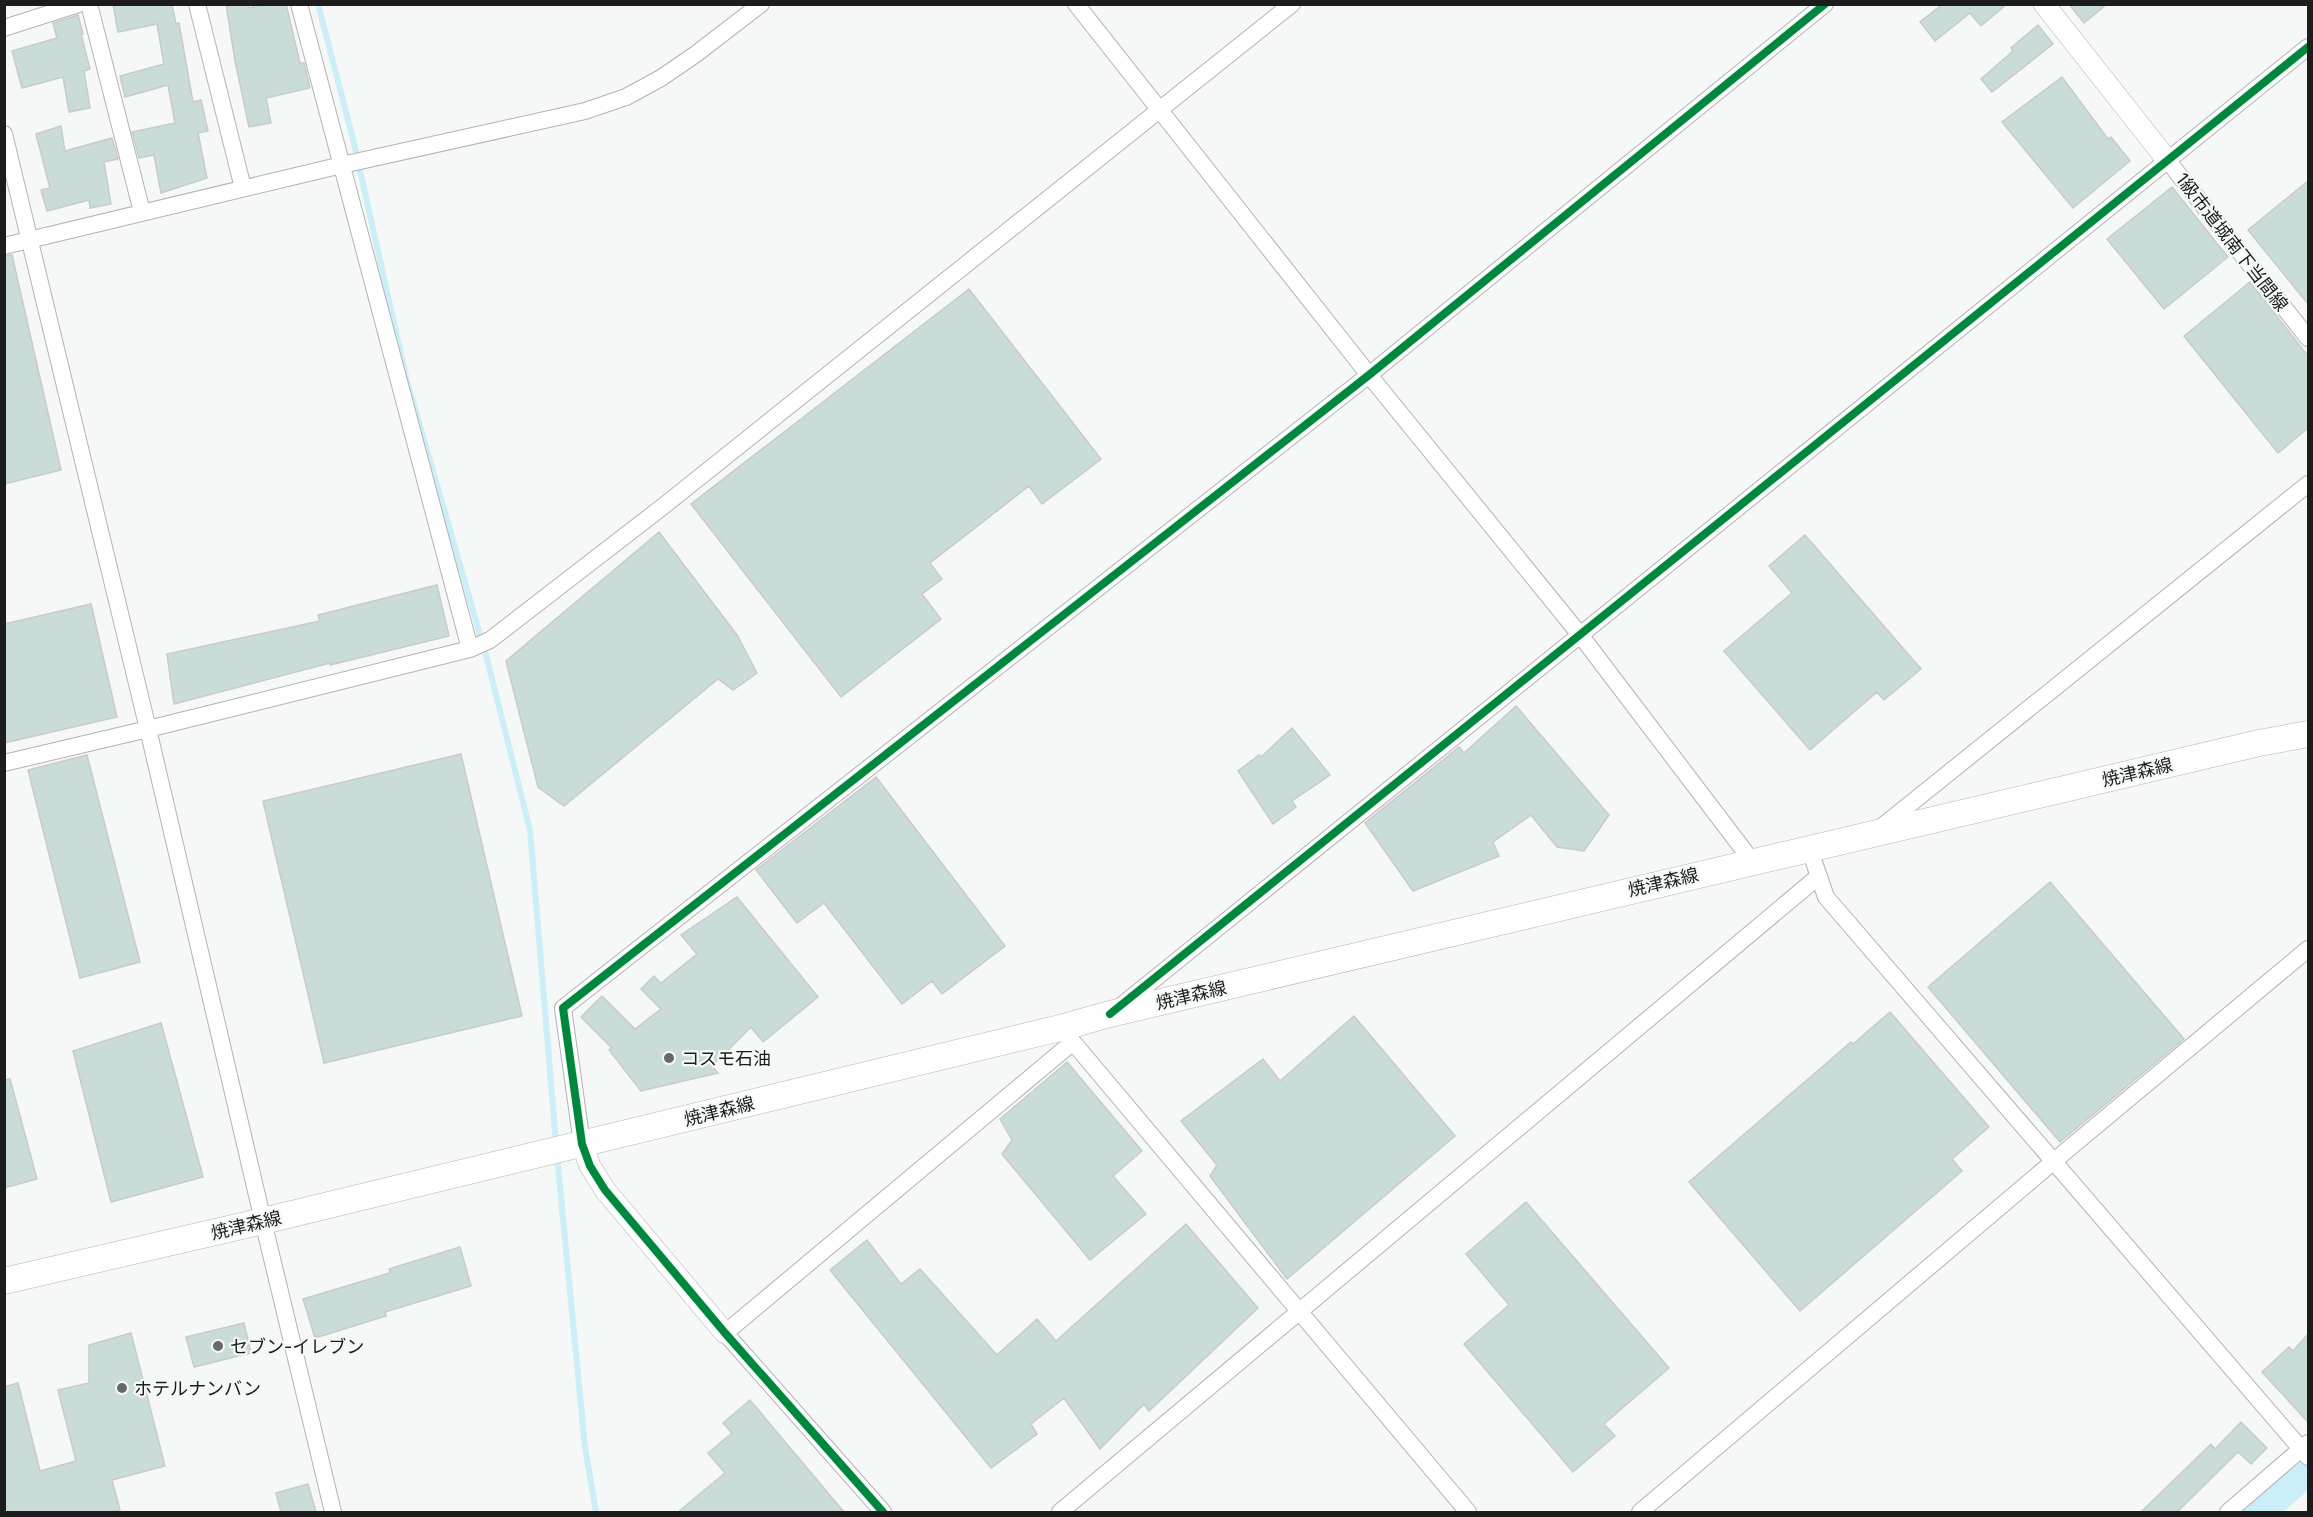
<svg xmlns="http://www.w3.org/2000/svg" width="2313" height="1517" viewBox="0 0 2313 1517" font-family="Inter,'Noto Sans JP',sans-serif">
  <rect width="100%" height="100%" fill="#f5f8f6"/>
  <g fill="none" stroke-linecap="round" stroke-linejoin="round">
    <!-- stream -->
    <path stroke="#cceef8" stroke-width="6" d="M 318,4 L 353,139 L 406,377 L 487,659 L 530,830 L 556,1143
      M 557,1156 L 585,1447 L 596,1512"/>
    <!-- river -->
    <path stroke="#cceef8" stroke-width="38" d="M 2254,1512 L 2308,1465"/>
  </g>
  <!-- building -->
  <path fill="#c9dcda" stroke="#c8cbca" stroke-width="1.5" d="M 113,4 L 172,4 L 176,24 L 179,23 L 193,102 L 201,100 L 208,131 L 198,133 L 207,178 L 161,193 L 154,155 L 139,158 L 132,132 L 175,123 L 168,85 L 125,97 L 120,76 L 164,64 L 157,24 L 118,32 Z
    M 226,4 L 248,4 L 249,8 L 264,4 L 286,4 L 300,63 L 304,63 L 310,88 L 266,98 L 271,123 L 249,127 L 235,61 Z
    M 1943,4 L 2007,4 L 1981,26 L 1970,13 L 1935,41 L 1920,22 Z
    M 2069,4 L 2107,4 L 2084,23 Z
    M 78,15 L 83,34 L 81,34 L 90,69 L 84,71 L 90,108 L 69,112 L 63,77 L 22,88 L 12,51 L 57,38 L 53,23 Z
    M 2038,25 L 2053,44 L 1992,92 L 1981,79 L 2013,51 L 2011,48 Z
    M 2062,77 L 2108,139 L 2111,137 L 2130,161 L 2073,208 L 2002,122 Z
    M 61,126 L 65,151 L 112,138 L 118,159 L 104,162 L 111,204 L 90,208 L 89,200 L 47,211 L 41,190 L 50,188 L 36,134 Z
    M 2308,181 L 2308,304 L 2248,230 Z
    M 2172,187 L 2228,257 L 2164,309 L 2107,239 Z
    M 12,255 L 61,470 L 4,484 L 4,256 Z
    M 2250,282 L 2308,356 L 2308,428 L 2278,453 L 2184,336 Z
    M 969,289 L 1101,459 L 1042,504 L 1029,486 L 930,563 L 942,579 L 922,594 L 941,619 L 841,697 L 691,504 Z
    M 659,532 L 737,635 L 757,673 L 733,690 L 718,679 L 564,806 L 538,787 L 506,661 Z
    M 1805,535 L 1921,669 L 1884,700 L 1877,692 L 1810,750 L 1724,651 L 1792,593 L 1769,566 Z
    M 437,585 L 449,636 L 330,665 L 330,663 L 174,704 L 167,654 L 320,621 L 318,615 Z
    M 91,604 L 117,717 L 4,743 L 4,624 Z
    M 1516,706 L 1609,815 L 1584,851 L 1557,847 L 1531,815 L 1493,842 L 1499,856 L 1413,891 L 1365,823 L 1459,747 L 1464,753 Z
    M 1292,728 L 1330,775 L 1292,801 L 1296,807 L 1273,824 L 1238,771 L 1259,755 L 1261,757 Z
    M 461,754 L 522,1016 L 324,1063 L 263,801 Z
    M 87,755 L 140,962 L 80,978 L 28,770 Z
    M 876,777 L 1005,946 L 942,994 L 932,981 L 902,1004 L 824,903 L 797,923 L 756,870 Z
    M 2050,882 L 2184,1039 L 2060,1142 L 1928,987 Z
    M 737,897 L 818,997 L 763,1042 L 751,1027 L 712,1066 L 718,1073 L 641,1091 L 609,1050 L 612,1048 L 581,1017 L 602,996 L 635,1029 L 661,1009 L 641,989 L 654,976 L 661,983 L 697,954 L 681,935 Z
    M 1890,1012 L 1989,1127 L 1952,1159 L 1962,1171 L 1800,1311 L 1689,1182 L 1851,1042 L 1853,1044 Z
    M 1354,1016 L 1455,1136 L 1287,1279 L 1210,1176 L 1217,1165 L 1181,1121 L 1263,1059 L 1280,1081 Z
    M 161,1023 L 203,1177 L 111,1202 L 73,1051 Z
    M 1067,1062 L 1142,1151 L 1113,1176 L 1146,1214 L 1090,1260 L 1002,1154 L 1012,1140 L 1000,1119 Z
    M 10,1079 L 37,1179 L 4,1188 L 4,1080 Z
    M 1526,1202 L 1669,1368 L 1604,1424 L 1615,1436 L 1573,1472 L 1464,1344 L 1509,1305 L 1466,1254 Z
    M 1186,1224 L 1258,1308 L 1149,1411 L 1144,1404 L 1100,1449 L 1064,1398 L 1031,1424 L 1037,1434 L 991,1468 L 830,1270 L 867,1240 L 901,1284 L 920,1269 L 997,1355 L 1037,1319 L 1056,1341 Z
    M 460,1247 L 471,1286 L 385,1312 L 386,1316 L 315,1338 L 303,1299 L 390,1273 L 389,1269 Z
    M 244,1323 L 251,1353 L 194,1367 L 186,1337 Z
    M 131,1333 L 165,1466 L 112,1480 L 120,1510 L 109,1512 L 4,1512 L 4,1387 L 18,1383 L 40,1471 L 76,1461 L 58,1390 L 89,1383 L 89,1345 Z
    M 2308,1334 L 2308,1422 L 2262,1372 L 2289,1347 L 2293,1351 Z
    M 750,1400 L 844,1512 L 678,1512 L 725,1473 L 708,1453 L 732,1433 L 723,1423 Z
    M 2241,1422 L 2267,1448 L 2251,1464 L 2238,1452 L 2177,1512 L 2141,1512 L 2211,1444 L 2215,1449 Z
    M 308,1484 L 316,1512 L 281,1512 L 276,1493 Z"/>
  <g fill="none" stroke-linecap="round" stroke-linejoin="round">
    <!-- minor casing -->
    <g stroke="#b2b4b2" stroke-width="18">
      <path id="minor" d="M 89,4 L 142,212
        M 197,4 L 243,188
        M 299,4 L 470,649
        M 1076,4 L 1369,375 L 1581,636 L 1752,861
        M 4,28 L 79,4
        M 4,134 L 148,729 L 263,1221 L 333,1512
        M 2168,161 L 2308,338
        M 4,246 L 342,165 L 585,111 L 626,97 L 661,78 L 696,54 L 761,4
        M 4,763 L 148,729 L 470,649 L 490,640 L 661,508 L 1292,4
        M 1879,829 L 2308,484
        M 1809,848 L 1826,897 L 2308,1457
        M 1116,1010 L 2308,47
        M 1067,1035 L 1468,1512
        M 582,1144 L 563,1008 L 1369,375 L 1825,4
        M 883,1512 L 725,1333 L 1073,1042
        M 1060,1512 L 1819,876
        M 1640,1512 L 2054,1161 L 2308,949
        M 2228,1512 L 2308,1443"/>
    </g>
    <!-- tertiary casing -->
    <g stroke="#b2b4b2" stroke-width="22">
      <path id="tertiary" d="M 2044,4 L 2168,161
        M 582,1144 L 590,1166 L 605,1190 L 725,1333"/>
    </g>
    <!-- primary casing -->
    <g stroke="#b2b4b2" stroke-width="27">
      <path id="primary" d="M 4,1281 L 263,1221 L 1060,1028 L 1110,1014 L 2259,743 L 2308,734"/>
    </g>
    <!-- minor -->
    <use href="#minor" stroke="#fefefe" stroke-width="16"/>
    <!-- tertiary -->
    <use href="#tertiary" stroke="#fefefe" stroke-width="21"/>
    <!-- primary -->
    <use href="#primary" stroke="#fefefe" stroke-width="26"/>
    <!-- cycleway casing -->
    <g stroke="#f4f9f6" stroke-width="11">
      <path id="cycleway" d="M 1110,1014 L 2308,47
        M 883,1512 L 725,1333 L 605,1190 L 590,1166 L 582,1144 L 563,1008 L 1369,375 L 1825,4"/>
    </g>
    <!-- cycleway -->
    <use href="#cycleway" stroke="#00873e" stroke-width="8"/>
  </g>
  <!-- markers -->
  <g fill="#676968" stroke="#f4f9f6" stroke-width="2">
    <circle cx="669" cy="1058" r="6"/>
    <circle cx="218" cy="1346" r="6"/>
    <circle cx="122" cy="1388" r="6"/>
  </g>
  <g text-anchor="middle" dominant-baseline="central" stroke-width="4.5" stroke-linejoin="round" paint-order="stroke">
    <!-- street labels -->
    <g font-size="18" fill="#1b1c1b" stroke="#f4f9f6">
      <text transform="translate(2232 242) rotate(52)">1級市道城南下当間線</text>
      <text transform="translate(2137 772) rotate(-13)">焼津森線</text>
      <text transform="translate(1663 882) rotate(-13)">焼津森線</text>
      <text transform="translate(1191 995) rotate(-13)">焼津森線</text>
      <text transform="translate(719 1111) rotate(-14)">焼津森線</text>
      <text transform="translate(246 1225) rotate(-13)">焼津森線</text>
    </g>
    <!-- poi labels -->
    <g font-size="18" fill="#1b1c1b" stroke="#f4f9f6" text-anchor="start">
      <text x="681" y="1058">コスモ石油</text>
      <text x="230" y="1346">セブン-イレブン</text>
      <text x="134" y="1388">ホテルナンバン</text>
    </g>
  </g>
  <!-- border -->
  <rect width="2313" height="1517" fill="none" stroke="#1b1c1b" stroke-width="12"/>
</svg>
